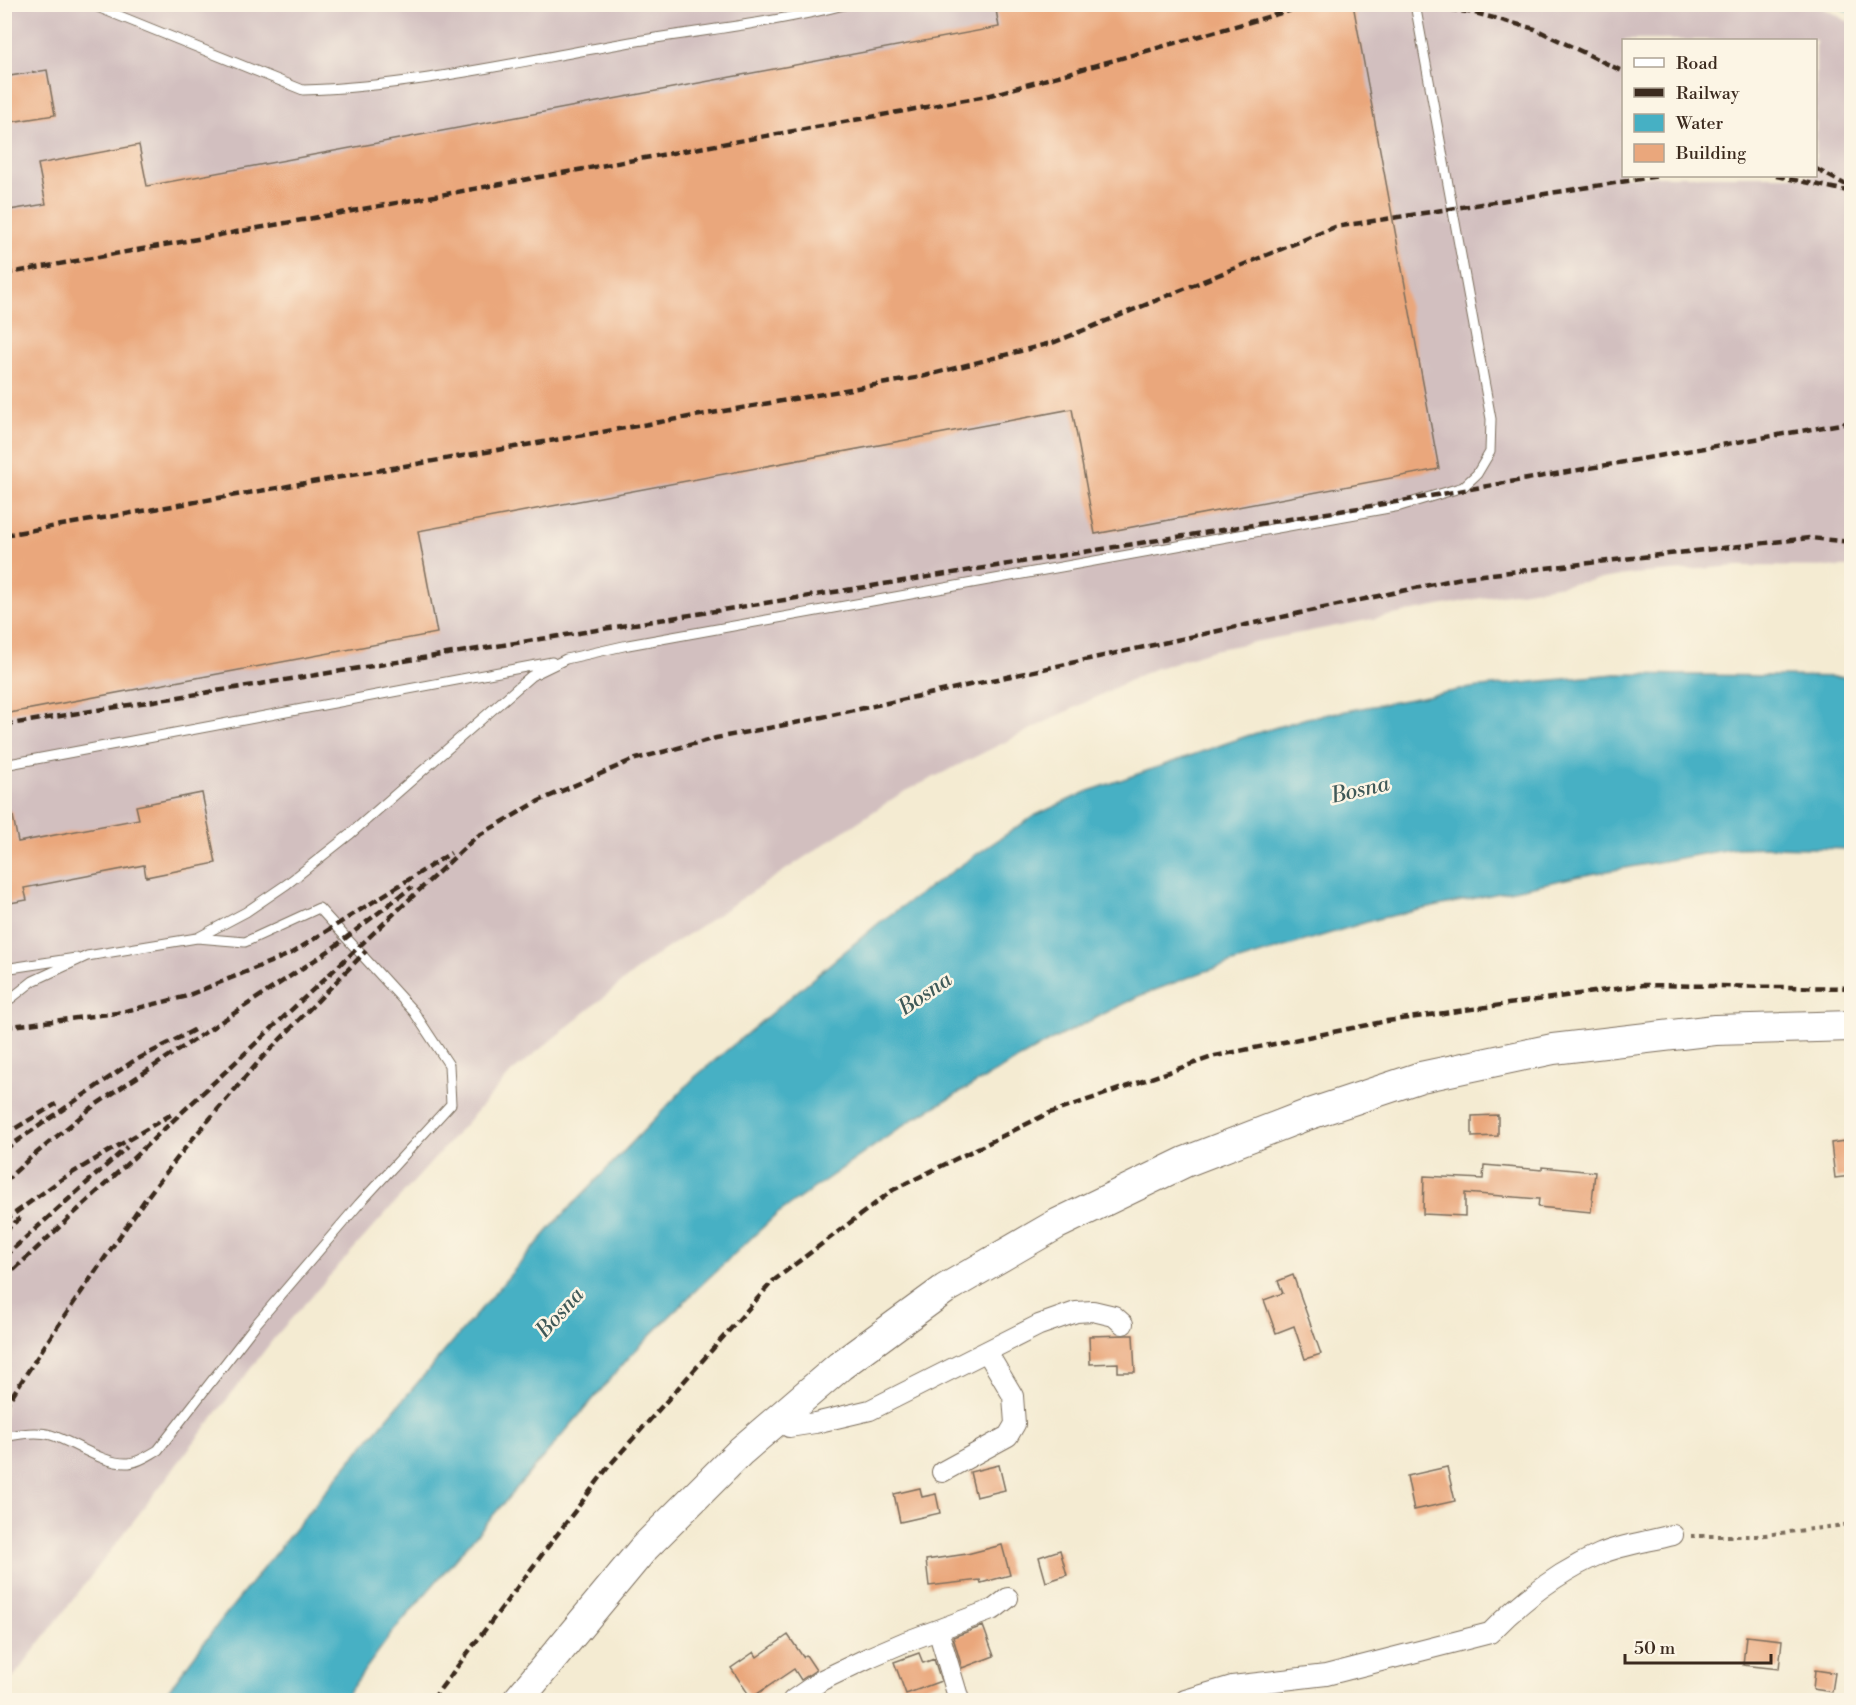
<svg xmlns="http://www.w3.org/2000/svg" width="1856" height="1705" viewBox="0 0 1856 1705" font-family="'Libre Bodoni',serif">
  <rect width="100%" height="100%" fill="#fcf5e5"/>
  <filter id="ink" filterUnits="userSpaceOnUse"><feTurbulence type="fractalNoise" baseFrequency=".0167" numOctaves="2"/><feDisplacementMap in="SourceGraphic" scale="12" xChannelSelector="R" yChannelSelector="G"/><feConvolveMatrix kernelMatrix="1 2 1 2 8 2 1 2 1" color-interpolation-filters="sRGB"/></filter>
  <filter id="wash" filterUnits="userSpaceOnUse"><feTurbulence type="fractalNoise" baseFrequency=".008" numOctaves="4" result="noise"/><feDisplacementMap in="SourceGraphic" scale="24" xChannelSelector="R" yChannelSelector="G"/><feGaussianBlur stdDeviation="1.35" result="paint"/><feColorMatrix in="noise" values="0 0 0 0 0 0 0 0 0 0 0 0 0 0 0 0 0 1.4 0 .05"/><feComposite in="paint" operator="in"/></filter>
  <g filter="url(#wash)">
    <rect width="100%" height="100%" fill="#f4ebd2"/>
    <!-- industrial -->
    <path fill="#d2bfbf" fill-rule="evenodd" d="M 1816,4 L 1851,23 L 1851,567 L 1738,566 L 1633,574 L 1470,600 L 1213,650 L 1151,670 L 900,794 L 648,961 L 511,1073 L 275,1337 L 5,1688 L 5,5 ZM 1624,40 L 1816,40 L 1816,176 L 1624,176 Z"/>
    <!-- water -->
    <path fill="#46b0c4" stroke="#406d71" stroke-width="1.5" d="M 1615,674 L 1851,677 L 1851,849 L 1770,847 L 1736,848 L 1580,876 L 1377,919 L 1203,972 L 1139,996 L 1050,1041 L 913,1119 L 777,1214 L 699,1287 L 631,1355 L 391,1634 L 343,1700 L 161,1700 L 218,1624 L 346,1466 L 554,1224 L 695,1077 L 880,922 L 977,854 L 1034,816 L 1086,792 L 1247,736 L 1307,718 L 1471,688 Z"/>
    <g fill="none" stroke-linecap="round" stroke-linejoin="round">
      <!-- stream -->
      <path stroke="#46b0c4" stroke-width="6" d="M 1839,4 L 1852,11"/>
    </g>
    <g id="blocks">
      <!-- building -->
      <path fill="#eaa77c" d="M 995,4 L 1353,4 L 1439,469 L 1095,534 L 1072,409 L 418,531 L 437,633 L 4,714 L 4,211 L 46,204 L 38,164 L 139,145 L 147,186 L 999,27 Z
        M 47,70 L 55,115 L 4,123 L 4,77 Z
        M 202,793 L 216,863 L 146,877 L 144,865 L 24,888 L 27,900 L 4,904 L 4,812 L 12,811 L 18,842 L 139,819 L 136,806 Z
        M 1498,1115 L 1498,1136 L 1472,1137 L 1472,1116 Z
        M 1851,1140 L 1851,1176 L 1835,1178 L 1831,1143 Z
        M 1484,1165 L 1542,1170 L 1542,1167 L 1595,1172 L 1591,1212 L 1538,1207 L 1539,1199 L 1465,1193 L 1465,1216 L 1423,1214 L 1424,1176 L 1483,1179 Z
        M 1293,1275 L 1321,1354 L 1305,1359 L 1294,1326 L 1276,1333 L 1264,1300 L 1283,1293 L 1278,1281 Z
        M 1127,1335 L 1133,1335 L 1135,1372 L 1118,1372 L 1118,1363 L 1090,1364 L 1089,1336 Z
        M 999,1465 L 1005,1490 L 976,1497 L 970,1472 Z
        M 1447,1467 L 1455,1501 L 1414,1510 L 1407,1476 Z
        M 920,1488 L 922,1497 L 936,1494 L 940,1513 L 900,1522 L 894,1494 Z
        M 1002,1545 L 1010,1575 L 981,1583 L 980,1580 L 929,1586 L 926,1560 L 967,1554 Z
        M 1060,1550 L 1067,1575 L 1046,1582 L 1039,1557 Z
        M 983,1626 L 994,1656 L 962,1668 L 953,1637 Z
        M 788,1635 L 803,1657 L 806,1655 L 816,1670 L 801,1680 L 794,1669 L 751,1698 L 731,1668 L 754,1652 L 757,1657 Z
        M 1746,1636 L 1782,1640 L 1779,1669 L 1743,1665 Z
        M 919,1653 L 923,1663 L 934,1659 L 941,1681 L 906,1694 L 894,1662 Z
        M 1815,1670 L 1835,1673 L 1832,1692 L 1813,1689 Z"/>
    </g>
  </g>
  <g filter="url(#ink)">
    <use href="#blocks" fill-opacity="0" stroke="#7c6e5d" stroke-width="1.5"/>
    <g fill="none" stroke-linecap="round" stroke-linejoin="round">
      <!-- lane casing -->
      <g stroke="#7c6e5d" stroke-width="11">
        <path id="lane" d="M 90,4 L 303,90 C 407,87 512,63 614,45 C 692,31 772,24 848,4
          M 4,765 L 552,662
          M 197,938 L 246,912 L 287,884 L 349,835 L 531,676 L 566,659 L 628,645 L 1400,506 L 1463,487 L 1477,474 L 1490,452 L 1491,419 L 1415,4
          M 4,969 L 76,958
          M 4,1004 L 33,981 L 87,956 L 197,938 L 245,942 L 319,908 L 414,1012 L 449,1065 L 451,1104 L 359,1204 L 256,1324 L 158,1450 C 149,1455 140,1462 129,1463 C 104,1465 74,1442 51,1435 C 38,1431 18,1434 4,1437"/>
      </g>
      <!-- street casing -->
      <g stroke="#7c6e5d" stroke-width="22">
        <path id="street" d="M 781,1417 L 786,1425 L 789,1427 L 815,1423 L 870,1410 L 1039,1325 L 1076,1312 L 1093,1311 L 1114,1316 L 1123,1324
          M 942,1472 L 1008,1436 L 1015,1424 L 1013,1396 L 987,1352
          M 938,1630 L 959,1700
          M 793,1700 L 822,1680 L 870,1657 L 905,1642 L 994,1609 L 1008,1598
          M 1185,1700 L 1232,1686 L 1326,1675 L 1490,1633 C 1521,1601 1558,1572 1600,1554 C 1621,1545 1650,1541 1673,1535"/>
      </g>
      <!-- primary casing -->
      <g stroke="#7c6e5d" stroke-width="32">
        <path id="primary" d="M 518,1700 L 644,1548 L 741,1451 L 840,1366 L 945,1289 L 1057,1224 L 1185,1162 L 1304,1116 L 1421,1077 L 1553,1049 L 1715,1030 L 1852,1026"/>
      </g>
      <!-- path -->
      <path stroke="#7c6e5d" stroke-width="4" stroke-dasharray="4.5 4.5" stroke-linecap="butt" d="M 1691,1536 L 1757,1536 L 1852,1524"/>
      <!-- lane -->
      <use href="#lane" stroke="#fff" stroke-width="9"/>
      <!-- street -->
      <use href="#street" stroke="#fff" stroke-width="20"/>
      <!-- primary -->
      <use href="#primary" stroke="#fff" stroke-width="30"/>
      <!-- rail -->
      <path stroke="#3b2a1e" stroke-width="4.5" stroke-dasharray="9 4.5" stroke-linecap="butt" d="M 1408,4 L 1475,13 L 1535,29 L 1624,72
        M 1816,169 L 1850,187
        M 1776,176 L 1852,192
        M 4,274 L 987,96 L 1292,10 L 1361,4
        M 4,535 L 921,377 L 1055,342 L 1335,227 L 1659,176
        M 4,725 L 1402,501 L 1852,422
        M 4,1027 L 117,1013 L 184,997 L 290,954 L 451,853
        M 4,1135 L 56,1104
        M 4,1150 L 132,1062 L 198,1028
        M 4,1182 L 28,1160 L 95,1105 L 330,950 L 412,887
        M 4,1221 L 62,1179 L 172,1114
        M 4,1232 L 20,1218
        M 4,1257 L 127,1147
        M 4,1279 L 476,837 L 539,801 L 632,760 L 716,738 L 795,723 L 1466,577 L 1810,538 L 1852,542
        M 4,1408 L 53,1333 L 144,1201 L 189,1143 L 261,1059 L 366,951
        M 432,1700 L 609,1466 L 773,1281 L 893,1190 L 1047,1114 L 1215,1056 L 1387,1021 L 1643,985 L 1852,988"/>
    </g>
  </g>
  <g text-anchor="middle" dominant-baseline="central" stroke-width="5" stroke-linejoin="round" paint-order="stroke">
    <!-- water labels -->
    <g font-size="22" font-style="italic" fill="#3f5958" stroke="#fcf5e5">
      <text transform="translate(1360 790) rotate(-13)">Bosna</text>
      <text transform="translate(925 994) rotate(-34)">Bosna</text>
      <text transform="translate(560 1313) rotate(-48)">Bosna</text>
    </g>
  </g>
  <!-- margin -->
  <rect width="1856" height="1705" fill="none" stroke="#fcf5e5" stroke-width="24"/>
  <!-- legend -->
  <rect x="1622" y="39" width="195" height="138" fill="#fcf5e5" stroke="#afa495" stroke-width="1.5"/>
  <rect x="1634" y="58" width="30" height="9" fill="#ffffff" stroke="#afa495" stroke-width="1.5"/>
  <text x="1676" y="69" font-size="18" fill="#3b2a1e">Road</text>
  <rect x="1634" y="88" width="30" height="9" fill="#3b2a1e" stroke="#afa495" stroke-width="1.5"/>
  <text x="1676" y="99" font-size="18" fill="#3b2a1e">Railway</text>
  <rect x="1634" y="114" width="30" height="18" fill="#46b0c4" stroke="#afa495" stroke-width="1.5"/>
  <text x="1676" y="129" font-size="18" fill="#3b2a1e">Water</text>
  <rect x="1634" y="144" width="30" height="18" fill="#eaa77c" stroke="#afa495" stroke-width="1.5"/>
  <text x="1676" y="159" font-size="18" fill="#3b2a1e">Building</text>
  <!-- scale -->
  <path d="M1625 1654v9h146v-9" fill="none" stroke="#3b2a1e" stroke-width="3"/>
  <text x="1634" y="1654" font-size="18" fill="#3b2a1e" stroke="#fcf5e5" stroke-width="4.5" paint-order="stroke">50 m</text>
</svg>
